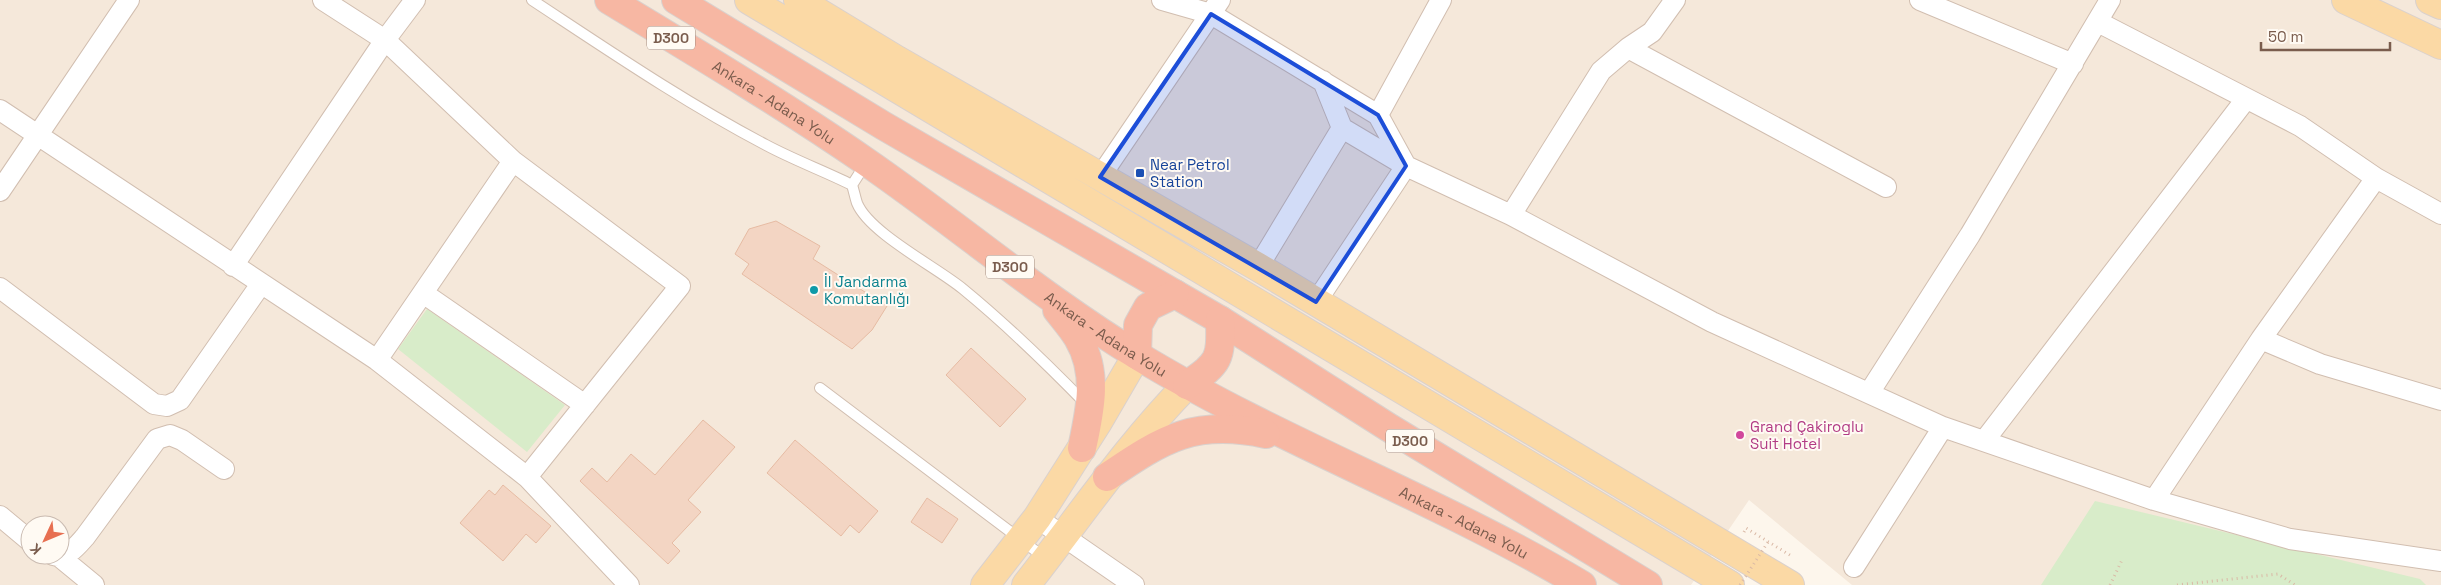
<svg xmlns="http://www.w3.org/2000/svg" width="2441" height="585" viewBox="0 0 2441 585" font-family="'Space Grotesk',sans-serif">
  <rect width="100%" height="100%" fill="#fdf6ec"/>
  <!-- residential -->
  <path fill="#f5e8da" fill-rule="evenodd" d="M 0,0 L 2441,0 L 2441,585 L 1852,585 L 1749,500 L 1691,585 L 0,585 ZM 30,525 L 60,525 L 60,555 L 30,555 Z"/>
  <!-- green -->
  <path fill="#d8ecc9" d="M 427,309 L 565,405 L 527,452 L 398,349 Z
    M 2095,501 L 2420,579 L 2426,585 L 2041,585 Z"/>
  <!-- building -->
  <path fill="#f3d5c3" stroke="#e6bba3" d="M 776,221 L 820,246 L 813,259 L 887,306 L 872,330 L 852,349 L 742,274 L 749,264 L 735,254 L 749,229 Z
    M 971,348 L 1026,399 L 1000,427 L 946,375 Z
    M 703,420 L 735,447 L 688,500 L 701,512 L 672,543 L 680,551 L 668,564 L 580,481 L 592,468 L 607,482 L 631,454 L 655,475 Z
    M 795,440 L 878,511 L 859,533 L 850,525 L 841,536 L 767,473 Z
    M 503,485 L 551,526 L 536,543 L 526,534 L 503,561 L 460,523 L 489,490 L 495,495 Z
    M 927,498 L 958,519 L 942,543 L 911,522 Z"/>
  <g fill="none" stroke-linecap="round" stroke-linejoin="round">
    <!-- lane casing -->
    <g stroke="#d1beb0" stroke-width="12">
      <path id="lane" d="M 532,0 C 608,50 684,102 766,145 C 794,160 824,171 852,185
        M 866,163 L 852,185 C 854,191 855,197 857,203 C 869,233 938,268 963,289 C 1007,325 1047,364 1086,404
        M 820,388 L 1045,558"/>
    </g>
    <!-- street casing -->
    <g stroke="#d1beb0" stroke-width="22">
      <path id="street" d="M 323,0 L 385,40 L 513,161 L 680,286 L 527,477
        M 1162,0 L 1211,14 L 1378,115 L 1406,166 L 1316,302
        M 1920,0 L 2073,64
        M 2098,22 L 2300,126 L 2376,178 L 2441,214
        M 1628,48 L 1652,32 L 1675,0
        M 1323,81 L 1342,128 L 1406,166 L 1511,215 L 1712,322 L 1943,427 L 2154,500 L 2290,539 L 2441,561
        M 0,110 L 377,360 L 513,161
        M 1378,115 L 1441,0
        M 1100,177 L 1220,0
        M 0,191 L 129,0
        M 1511,215 L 1601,71 L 1628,48 L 1886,187
        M 233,266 L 385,40 L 415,0
        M 1258,267 L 1342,128
        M 0,288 L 154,404 L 167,406 L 180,400 L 261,284
        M 423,293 L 585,405
        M 2261,339 L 2320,364 L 2441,400
        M 377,360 L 527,477 L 629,585
        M 1869,393 L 1970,235 L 2110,0
        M 1984,441 L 2246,99
        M 2154,500 L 2261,339 L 2376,178
        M 0,516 L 30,541
        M 1037,518 L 1134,585
        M 53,555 C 67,559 76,547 85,537 L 157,439 L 170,435 L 182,440 L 224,469
        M 60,557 L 94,585
        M 1854,567 L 1943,427"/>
    </g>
    <!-- primary casing -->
    <g stroke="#dad1cd" stroke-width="30">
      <path id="primary" d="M 749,0 L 1730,585
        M 798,0 L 897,60 L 1258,267 L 1790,585
        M 2346,0 L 2441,45
        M 2430,0 L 2441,5
        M 985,585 L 1037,518 L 1098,422 L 1137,355
        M 1026,585 C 1079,518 1127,446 1187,385"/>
    </g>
    <!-- highway casing -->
    <g stroke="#dad1cd" stroke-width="30">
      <g id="highway">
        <path id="s1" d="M 609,0 C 695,52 782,104 865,161 C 958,225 1044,299 1140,357 C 1282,443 1440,500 1582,585"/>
        <path d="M 676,0 L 884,126 L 1220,320 L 1388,427 L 1648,585"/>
        <path d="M 1057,310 C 1064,319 1072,328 1078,338 C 1099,373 1090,411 1082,448"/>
        <path d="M 1137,355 L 1138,325 L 1148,307 L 1175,294"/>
        <path d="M 1187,385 C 1220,362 1221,360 1220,320"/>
        <path d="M 1107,477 C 1164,438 1195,419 1266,434"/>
      </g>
    </g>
    <!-- path -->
    <path stroke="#d9b8a5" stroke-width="3" stroke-dasharray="1 4" stroke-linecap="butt" d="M 1744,532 L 1746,528 L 1793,557
      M 2110,585 L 2122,560
      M 2177,585 L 2278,574 L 2295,585"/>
    <!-- lane -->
    <use href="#lane" stroke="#fff" stroke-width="10"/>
    <!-- street -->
    <use href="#street" stroke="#fff" stroke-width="20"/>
    <!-- primary -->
    <use href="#primary" stroke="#fbd9a5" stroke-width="28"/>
    <!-- highway -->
    <use href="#highway" stroke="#f7b7a3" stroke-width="28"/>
    <!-- path-bridge -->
    <path stroke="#d9b8a5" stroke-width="3" stroke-dasharray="1 4" stroke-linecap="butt" d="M 1740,585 L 1768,542"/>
  </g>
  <!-- marked area -->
  <path fill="#1d4ed8" fill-opacity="0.2" stroke="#1d4ed8" stroke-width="4" stroke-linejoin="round" d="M 1211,14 L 1378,115 L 1406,166 L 1316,302 L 1100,177 Z"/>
  <!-- markers -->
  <rect fill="#1a4fb4" stroke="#fffaf3" stroke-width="2" x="1135" y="168" width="10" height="10" rx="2.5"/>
  <circle fill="#0f9aa8" stroke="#fffaf3" stroke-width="2" cx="814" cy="290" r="5"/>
  <circle fill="#d1479c" stroke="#fffaf3" stroke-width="2" cx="1740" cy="435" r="5"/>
  <g text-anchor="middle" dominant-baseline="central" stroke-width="4" stroke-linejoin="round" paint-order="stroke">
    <!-- shield labels -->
    <g fill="#fffaf3" stroke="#a28b7f" stroke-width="1">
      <rect x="647" y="26.5" width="48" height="23" rx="4"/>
      <rect x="986" y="255.5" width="48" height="23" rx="4"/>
      <rect x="1386" y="429.5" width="48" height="23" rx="4"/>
    </g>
    <g font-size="14" font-weight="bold" fill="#7a5c4d">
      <text x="671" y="38">D300</text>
      <text x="1010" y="267">D300</text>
      <text x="1410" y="441">D300</text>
    </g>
    <!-- street labels -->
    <g font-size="15" fill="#7a5c4d" stroke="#fffaf3">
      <text stroke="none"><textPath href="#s1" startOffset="194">Ankara - Adana Yolu</textPath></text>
      <text stroke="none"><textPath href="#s1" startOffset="599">Ankara - Adana Yolu</textPath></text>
      <text stroke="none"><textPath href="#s1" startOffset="1004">Ankara - Adana Yolu</textPath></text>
    </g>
    <!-- transit labels -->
    <g font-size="15" fill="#164399" stroke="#fffaf3" text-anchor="start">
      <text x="1150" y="164">Near Petrol<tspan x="1150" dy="17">Station</tspan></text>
    </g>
    <!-- culture labels -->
    <g font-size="15" fill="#0d838f" stroke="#fffaf3" text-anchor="start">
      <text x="824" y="281">İl Jandarma<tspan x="824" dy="17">Komutanlığı</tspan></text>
    </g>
    <!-- hotel labels -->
    <g font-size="15" fill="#b23c85" stroke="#fffaf3" text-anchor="start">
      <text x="1750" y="426">Grand Çakiroglu<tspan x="1750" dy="17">Suit Hotel</tspan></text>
    </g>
  </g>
  <!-- north arrow -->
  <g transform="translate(45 540) rotate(226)"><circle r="24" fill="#fffaf3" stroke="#cabbb1"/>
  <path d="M0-4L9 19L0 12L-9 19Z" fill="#e76f51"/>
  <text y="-8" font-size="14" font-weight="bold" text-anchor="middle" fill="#7a5c4d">K</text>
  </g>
  <!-- scale -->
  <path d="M2261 42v8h129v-8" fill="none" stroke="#7a5c4d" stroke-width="2.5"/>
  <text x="2268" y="42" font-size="15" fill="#7a5c4d" stroke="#fffaf3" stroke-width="4" paint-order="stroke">50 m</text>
</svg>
